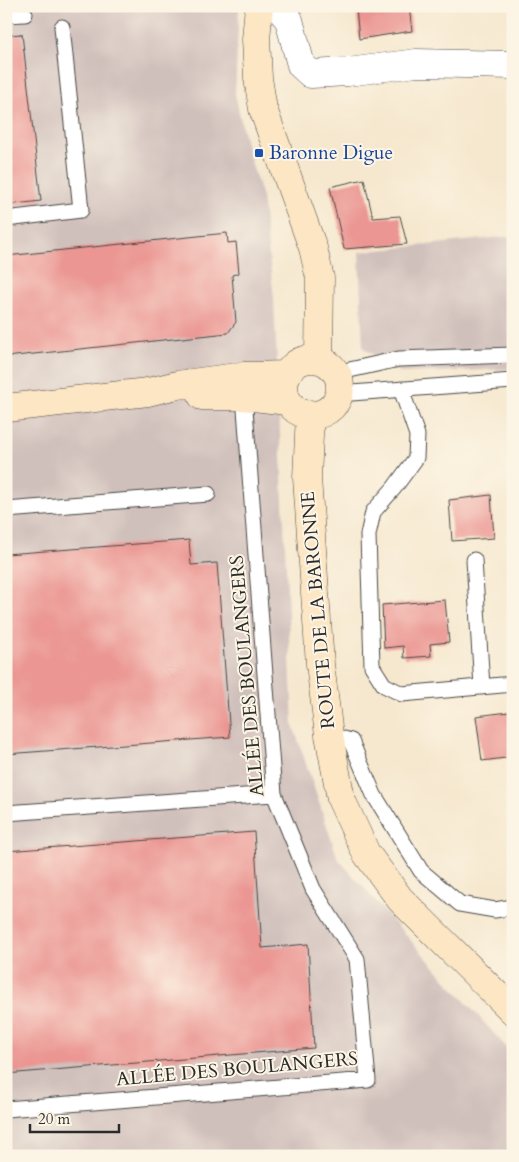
<svg xmlns="http://www.w3.org/2000/svg" width="519" height="1162" viewBox="0 0 519 1162" font-family="Cardo,serif">
  <rect width="100%" height="100%" fill="#fcf5e5"/>
  <filter id="ink" filterUnits="userSpaceOnUse"><feTurbulence type="fractalNoise" baseFrequency=".02" numOctaves="2"/><feDisplacementMap in="SourceGraphic" scale="10" xChannelSelector="R" yChannelSelector="G"/><feConvolveMatrix kernelMatrix="1 2 1 2 8 2 1 2 1" color-interpolation-filters="sRGB"/></filter>
  <filter id="wash" filterUnits="userSpaceOnUse"><feTurbulence type="fractalNoise" baseFrequency=".0096" numOctaves="4" result="noise"/><feDisplacementMap in="SourceGraphic" scale="20" xChannelSelector="R" yChannelSelector="G"/><feGaussianBlur stdDeviation="1.12" result="paint"/><feColorMatrix in="noise" values="0 0 0 0 0 0 0 0 0 0 0 0 0 0 0 0 0 1.4 0 .05"/><feComposite in="paint" operator="in"/></filter>
  <g filter="url(#wash)">
    <rect width="100%" height="100%" fill="#f6e8cf"/>
    <!-- industrial -->
    <path fill="#d0c0bc" d="M 6,6 L 239,6 L 235,94 L 247,148 L 262,197 L 274,298 L 293,725 L 338,859 L 513,1055 L 513,1156 L 6,1156 Z
      M 513,236 L 513,369 L 401,373 L 363,348 L 359,252 Z"/>
    <g id="blocks">
      <!-- building -->
      <path fill="#eb9693" d="M 371,6 L 409,6 L 412,31 L 359,39 L 356,8 Z
        M 22,34 L 41,201 L 6,205 L 6,35 Z
        M 364,179 L 373,218 L 400,216 L 407,244 L 344,249 L 330,187 Z
        M 227,233 L 228,243 L 236,242 L 239,273 L 232,275 L 236,322 L 228,333 L 6,357 L 6,256 Z
        M 491,495 L 494,538 L 452,541 L 449,500 Z
        M 189,540 L 191,565 L 217,563 L 230,737 L 6,754 L 6,554 Z
        M 445,600 L 449,642 L 430,644 L 431,656 L 404,658 L 403,646 L 384,648 L 382,605 Z
        M 509,712 L 511,727 L 513,727 L 513,757 L 482,761 L 476,716 Z
        M 254,832 L 262,948 L 308,944 L 314,1048 L 6,1074 L 6,851 Z"/>
    </g>
  </g>
  <g filter="url(#ink)">
    <use href="#blocks" fill-opacity="0" stroke="#494744" stroke-width="1"/>
    <g fill="none" stroke-linecap="round" stroke-linejoin="round">
      <!-- lane casing -->
      <g stroke="#494744" stroke-width="17">
        <path id="lane" d="M 6,15 L 25,14
          M 6,219 L 81,210 L 62,27
          M 336,373 L 399,359 L 513,355
          M 401,389 L 417,435 L 416,458 L 394,488 L 373,512 L 368,535 L 372,666 L 384,685 L 402,694 L 513,684
          M 338,394 L 513,381
          M 6,510 L 208,494
          M 474,560 L 482,687
          M 329,735 L 351,741 L 374,795 L 421,871 L 460,904 L 495,910 L 513,907
          M 6,813 L 274,794
          M 6,1109 L 368,1080 L 357,959 L 313,889 L 274,794 L 244,396"/>
      </g>
      <!-- street casing -->
      <g stroke="#494744" stroke-width="29">
        <path id="street" d="M 278,6 L 289,20 L 301,65 L 311,74 L 348,72 L 416,63 L 513,65"/>
      </g>
      <!-- secondary casing -->
      <g stroke="#494744" stroke-width="29">
        <path id="secondary" d="M 259,6 L 256,39 L 258,78 L 263,109 L 313,248 L 320,278 L 319,360
          M284 387a28 28 0 1 1 56 0a28 28 0 1 1-56 0Z
          M 202,396 L 244,396 L 288,401
          M 6,408 L 148,392 L 177,385 L 244,376 L 287,375
          M 310,414 L 307,478 L 320,664 L 329,735 L 341,799 L 366,853 L 400,899 L 513,1011"/>
      </g>
      <!-- lane -->
      <use href="#lane" stroke="#fff" stroke-width="15"/>
      <!-- street -->
      <use href="#street" stroke="#fff" stroke-width="28"/>
      <!-- secondary -->
      <use href="#secondary" stroke="#fce6c4" stroke-width="28"/>
    </g>
  </g>
  <!-- markers -->
  <rect fill="#1a4fb4" stroke="#fcf5e5" stroke-width="2" x="254" y="148" width="10" height="10" rx="2.5"/>
  <g text-anchor="middle" dominant-baseline="central" stroke-width="4" stroke-linejoin="round" paint-order="stroke">
    <!-- transit labels -->
    <g font-size="19" fill="#164399" stroke="#fcf5e5" text-anchor="start">
      <text x="269" y="153">Baronne Digue</text>
    </g>
    <!-- street labels -->
    <g font-size="19" fill="#2b2b2b" stroke="#fcf5e5">
      <text transform="translate(318 610) rotate(-95)">ROUTE DE LA BARONNE</text>
      <text transform="translate(247 676) rotate(-95)">ALLÉE DES BOULANGERS</text>
      <text transform="translate(237 1069) rotate(-5)">ALLÉE DES BOULANGERS</text>
    </g>
  </g>
  <!-- margin -->
  <rect width="519" height="1162" fill="none" stroke="#fcf5e5" stroke-width="25"/>
  <!-- scale -->
  <path d="M30 1124v8h89v-8" fill="none" stroke="#2b2b2b" stroke-width="2.5"/>
  <text x="38" y="1124" font-size="15" fill="#2b2b2b" stroke="#fcf5e5" stroke-width="4" paint-order="stroke">20 m</text>
</svg>
